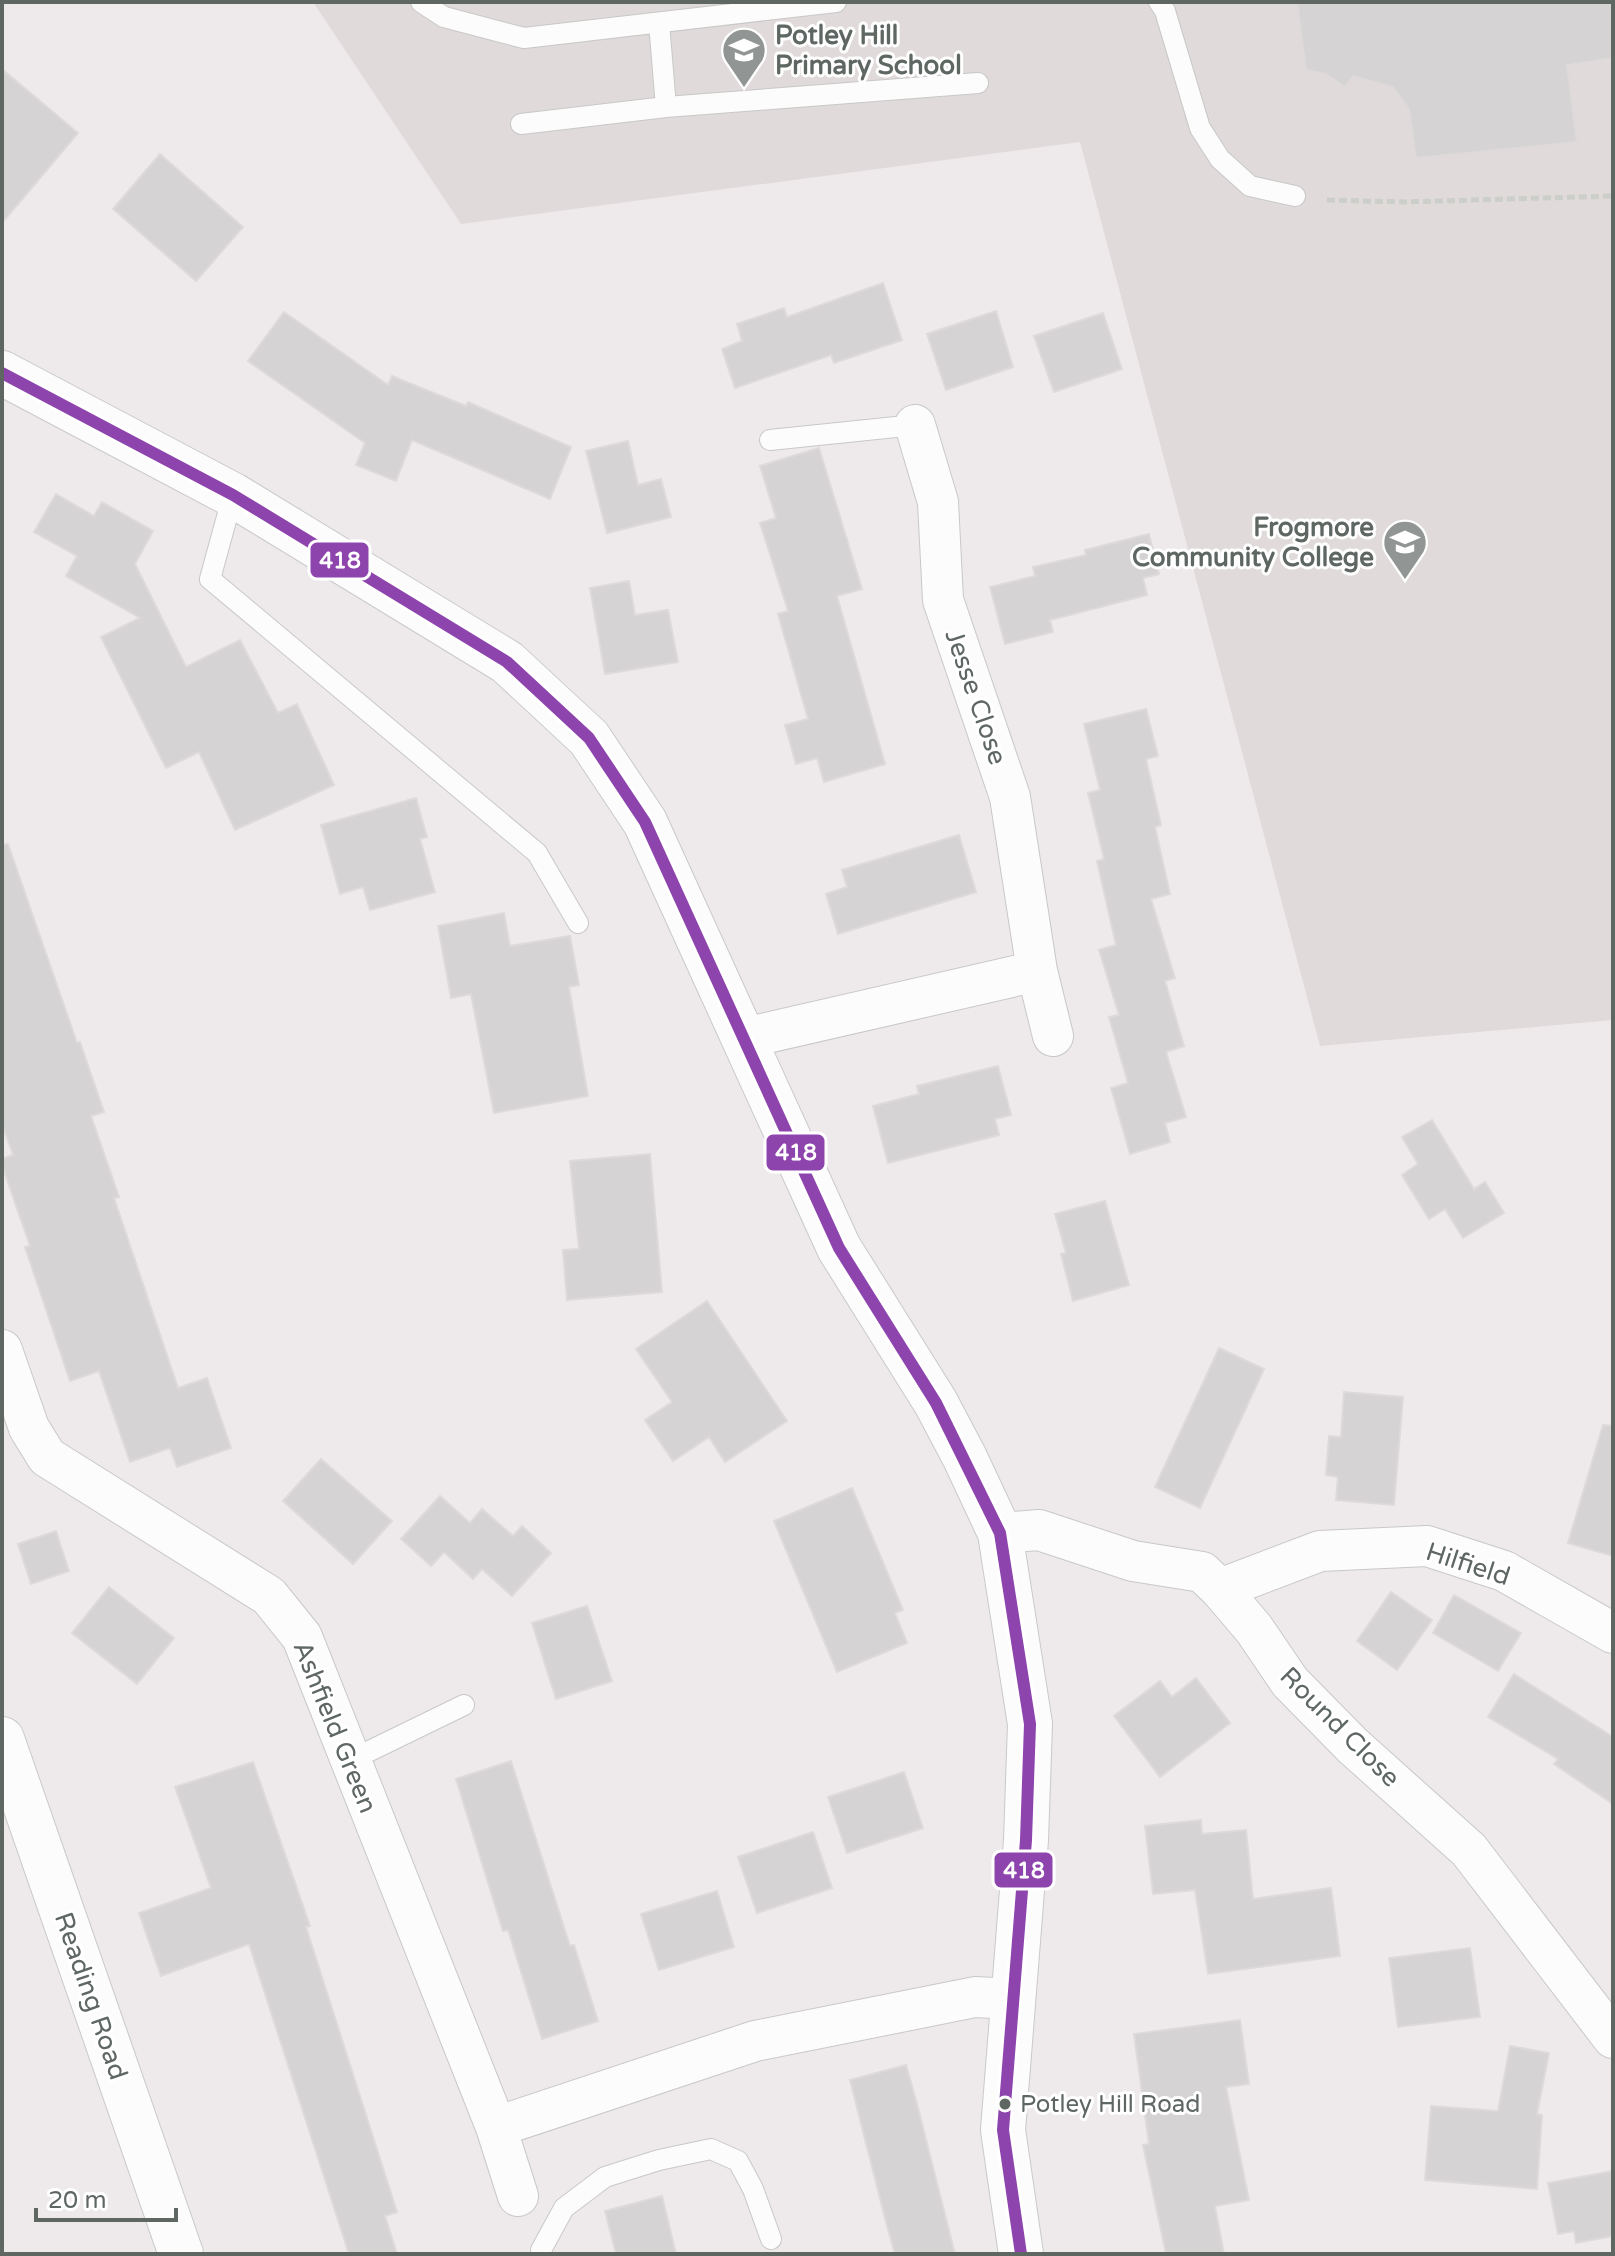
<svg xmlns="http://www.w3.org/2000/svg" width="1615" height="2256" viewBox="0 0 1615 2256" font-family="'Varela Round',sans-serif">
  <rect width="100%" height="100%" fill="#eeeaeb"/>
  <!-- education -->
  <path fill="#e0dada" d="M 313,2 L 1613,2 L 1613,1020 L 1320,1046 L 1080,142 L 461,224 Z"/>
  <!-- building -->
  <path fill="#d5d3d3" stroke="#ded9da" stroke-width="2" d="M 1297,2 L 1613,2 L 1613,58 L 1567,65 L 1577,142 L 1416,158 L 1409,109 L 1393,87 L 1353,76 L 1345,87 L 1326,74 L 1306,70 Z
    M 2,69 L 78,133 L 2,223 Z
    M 160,154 L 243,227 L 196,281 L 113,209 Z
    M 883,283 L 902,340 L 834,363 L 831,355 L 735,388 L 722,349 L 742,341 L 737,324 L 784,308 L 787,317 Z
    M 996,311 L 1013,367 L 946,390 L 927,334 Z
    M 284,312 L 388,385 L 392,376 L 466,406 L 468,402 L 571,447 L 550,499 L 412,440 L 396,481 L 356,465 L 365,443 L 248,361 Z
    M 1103,313 L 1122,369 L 1054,392 L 1034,336 Z
    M 628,441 L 638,485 L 661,479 L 671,517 L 607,533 L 586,451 Z
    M 819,448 L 862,589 L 837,596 L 885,764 L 824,782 L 817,758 L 796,764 L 785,725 L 808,719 L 778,614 L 788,611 L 760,523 L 776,518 L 760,466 Z
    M 56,494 L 94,516 L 102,502 L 153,531 L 135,564 L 186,667 L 240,640 L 278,713 L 297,704 L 334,785 L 235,830 L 199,752 L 166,768 L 101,637 L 140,618 L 66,576 L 77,556 L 34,532 Z
    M 1149,534 L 1159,574 L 1143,578 L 1147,595 L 1050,620 L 1053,632 L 1005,644 L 990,587 L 1035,576 L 1033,567 L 1086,555 L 1085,550 Z
    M 629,581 L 635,615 L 668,610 L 678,662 L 605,674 L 590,588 Z
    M 1146,709 L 1158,756 L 1146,759 L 1161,825 L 1155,827 L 1170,894 L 1151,899 L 1175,978 L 1165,981 L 1184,1046 L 1166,1052 L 1186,1117 L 1165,1123 L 1170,1142 L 1130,1154 L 1111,1088 L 1128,1083 L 1109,1017 L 1119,1015 L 1099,950 L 1116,945 L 1097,861 L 1104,859 L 1088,793 L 1100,790 L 1084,724 Z
    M 416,798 L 427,837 L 420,839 L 435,892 L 370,910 L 363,887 L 340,894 L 321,825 Z
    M 959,835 L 976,892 L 838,934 L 826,894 L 847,887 L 842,870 Z
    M 8,844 L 77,1043 L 80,1042 L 104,1112 L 91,1116 L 119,1197 L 114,1198 L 178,1388 L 207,1378 L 231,1448 L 177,1467 L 170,1448 L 130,1462 L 99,1371 L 70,1381 L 25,1247 L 30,1246 L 2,1165 L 2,1159 L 13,1155 L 2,1124 L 2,845 Z
    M 504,913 L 510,946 L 570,936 L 579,985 L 569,987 L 588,1096 L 494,1113 L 471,994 L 451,998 L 438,926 Z
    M 998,1066 L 1011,1115 L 995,1119 L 999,1135 L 888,1163 L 873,1106 L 919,1094 L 917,1086 Z
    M 1432,1120 L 1474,1189 L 1485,1182 L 1504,1213 L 1463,1238 L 1445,1209 L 1429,1219 L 1402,1175 L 1418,1164 L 1402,1137 Z
    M 650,1154 L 662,1292 L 567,1300 L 563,1250 L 579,1249 L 570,1161 Z
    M 1105,1201 L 1129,1285 L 1073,1301 L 1061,1254 L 1066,1253 L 1055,1214 Z
    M 707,1301 L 787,1421 L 725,1462 L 709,1437 L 673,1461 L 645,1420 L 672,1402 L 636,1349 Z
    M 1219,1348 L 1264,1369 L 1200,1508 L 1155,1487 Z
    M 1344,1392 L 1403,1397 L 1394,1505 L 1336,1500 L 1338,1477 L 1326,1475 L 1329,1436 L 1341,1437 Z
    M 1603,1425 L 1613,1426 L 1613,1556 L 1568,1543 Z
    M 321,1459 L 392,1521 L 353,1564 L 283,1501 Z
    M 852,1488 L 903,1610 L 895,1613 L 907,1643 L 837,1672 L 774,1521 Z
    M 440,1496 L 470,1523 L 482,1509 L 513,1536 L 522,1526 L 551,1553 L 512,1596 L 482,1569 L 473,1579 L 444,1552 L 431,1566 L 401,1539 Z
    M 56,1531 L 69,1571 L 31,1584 L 18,1544 Z
    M 109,1587 L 174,1638 L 137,1684 L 72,1633 Z
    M 1391,1592 L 1432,1620 L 1397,1670 L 1357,1641 Z
    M 1454,1595 L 1521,1633 L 1498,1671 L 1433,1633 Z
    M 587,1606 L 612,1681 L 556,1699 L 532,1623 Z
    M 1514,1674 L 1613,1737 L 1613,1804 L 1554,1764 L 1558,1759 L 1488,1717 Z
    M 1196,1678 L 1230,1723 L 1160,1777 L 1114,1716 L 1160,1681 L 1172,1697 Z
    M 511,1761 L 570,1946 L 574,1945 L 598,2021 L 542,2039 L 508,1930 L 503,1931 L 456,1779 Z
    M 253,1762 L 310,1926 L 306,1927 L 397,2212 L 385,2216 L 397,2254 L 349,2254 L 249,1944 L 161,1976 L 139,1913 L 211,1888 L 175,1787 Z
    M 904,1772 L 923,1828 L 847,1853 L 828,1797 Z
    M 1201,1820 L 1202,1834 L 1246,1830 L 1253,1899 L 1331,1888 L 1340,1956 L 1208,1974 L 1195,1890 L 1153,1894 L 1145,1826 Z
    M 813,1832 L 832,1888 L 757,1913 L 738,1857 Z
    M 717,1891 L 734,1947 L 659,1970 L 641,1914 Z
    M 1470,1948 L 1480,2017 L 1398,2027 L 1389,1958 Z
    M 1240,2020 L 1249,2084 L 1226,2087 L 1249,2200 L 1215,2206 L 1224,2254 L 1166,2254 L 1143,2145 L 1149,2144 L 1134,2034 Z
    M 1510,2046 L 1549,2053 L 1537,2114 L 1542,2115 L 1537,2189 L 1425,2180 L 1431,2106 L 1498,2111 Z
    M 906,2065 L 917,2104 L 955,2254 L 895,2254 L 887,2226 L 850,2080 Z
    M 1613,2171 L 1613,2236 L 1576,2243 L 1574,2231 L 1558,2234 L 1548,2183 Z
    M 662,2196 L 676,2254 L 616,2254 L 605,2211 Z"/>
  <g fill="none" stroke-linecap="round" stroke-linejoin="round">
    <!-- lane casing -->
    <g stroke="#c9c8c8" stroke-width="22">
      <path id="lane" d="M 421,2 L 444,17 L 524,38 L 836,2
        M 1159,2 L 1165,11 L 1200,128 L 1220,159 L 1250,186 L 1295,196
        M 659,23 L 666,107 L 978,83
        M 521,124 L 666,107
        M 770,440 L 915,425
        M 233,495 L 210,579 L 537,853 L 578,923
        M 349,1761 L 464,1705
        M 542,2254 L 541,2250 L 564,2208 L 605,2177 L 659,2160 L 711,2149 L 738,2161 L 753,2189 L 771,2239"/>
    </g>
    <!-- street casing -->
    <g stroke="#c9c8c8" stroke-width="42">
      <path id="street" d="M 1037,971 L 1053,1036
        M 745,1038 L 1037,971 L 1010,797 L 943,600 L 938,502 L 915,425
        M 2,1350 L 29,1428 L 47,1457 L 269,1596 L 302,1637 L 496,2127 L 518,2196
        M 1000,1533 L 1039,1530 L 1133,1561 L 1202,1572 L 1220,1589 L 1254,1629 L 1290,1682 L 1353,1746 L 1469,1850 L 1613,2038
        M 1220,1589 L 1320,1551 L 1427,1546 L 1504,1571 L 1613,1633
        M 496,2127 L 755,2041 L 975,1997 L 1013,1999"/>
    </g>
    <!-- secondary casing -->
    <g stroke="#c9c9c9" stroke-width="46">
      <path id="secondary" d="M 2,373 L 233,495 L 507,662 L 589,738 L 645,822 L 839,1248 L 936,1403 L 965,1458 L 1000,1533 L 1030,1724 L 1026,1840 L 1003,2130 L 1021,2254
        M 2,1739 L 181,2254"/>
    </g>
    <!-- path -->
    <path stroke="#ccceca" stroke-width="5" stroke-dasharray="8 4" stroke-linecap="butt" d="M 1327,200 L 1404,202 L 1613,196"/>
    <!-- lane -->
    <use href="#lane" stroke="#fcfcfc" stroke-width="20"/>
    <!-- street -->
    <use href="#street" stroke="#fcfcfc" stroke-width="40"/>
    <!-- secondary -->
    <use href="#secondary" stroke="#fcfcfc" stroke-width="44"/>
    <!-- bus-1 casing -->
    <g stroke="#fff" stroke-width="18">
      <path id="bus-1" d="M 2,373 L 233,495 L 507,662 L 589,738 L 645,822 L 839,1248 L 936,1403 L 1000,1533 L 1030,1724 L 1026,1840 L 1003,2130 L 1021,2254"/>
    </g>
    <!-- bus-1 -->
    <use href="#bus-1" stroke="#8e44ad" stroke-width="12"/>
  </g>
  <!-- icons -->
  <defs>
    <g id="school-pin" transform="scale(2.3)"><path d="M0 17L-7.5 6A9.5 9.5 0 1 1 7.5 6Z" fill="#919593" stroke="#fff"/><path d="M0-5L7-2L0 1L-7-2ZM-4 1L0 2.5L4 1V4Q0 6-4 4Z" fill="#fff"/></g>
  </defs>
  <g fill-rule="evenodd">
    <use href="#school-pin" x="744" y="50"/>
    <use href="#school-pin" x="1405" y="542"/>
  </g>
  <!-- markers -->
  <circle fill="#5f6763" stroke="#fff" stroke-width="3" cx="1005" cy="2104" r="7"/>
  <g text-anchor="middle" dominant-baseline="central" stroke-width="6" stroke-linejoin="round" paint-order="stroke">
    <!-- bus labels -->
    <g font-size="24" fill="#5f6763" stroke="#fff" text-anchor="start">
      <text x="1020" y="2104">Potley Hill Road</text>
    </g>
    <!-- poi labels -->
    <g font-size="26" font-weight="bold" fill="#5f6763" stroke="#fff" text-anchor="start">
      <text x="775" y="35">Potley Hill<tspan x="775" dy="30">Primary School</tspan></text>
      <text x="1374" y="527" text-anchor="end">Frogmore<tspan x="1374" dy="30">Community College</tspan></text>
    </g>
    <!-- street labels -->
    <g font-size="26" fill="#5f6763" stroke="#fff">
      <text transform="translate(976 697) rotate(71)">Jesse Close</text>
      <text transform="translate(1468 1564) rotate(18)">Hilfield</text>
      <text transform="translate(335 1727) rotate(68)">Ashfield Green</text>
      <text transform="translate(1340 1727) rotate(45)">Round Close</text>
      <text transform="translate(91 1996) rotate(71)">Reading Road</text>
    </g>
  </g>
  <g stroke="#fff" stroke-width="3">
    <rect x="309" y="541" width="61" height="38" rx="8" fill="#8e44ad"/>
    <rect x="765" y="1133" width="61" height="39" rx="8" fill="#8e44ad"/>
    <rect x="993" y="1851" width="61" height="38" rx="8" fill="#8e44ad"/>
  </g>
  <g font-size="22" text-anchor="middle" font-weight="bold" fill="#fff">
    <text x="340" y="568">418</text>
    <text x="796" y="1160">418</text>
    <text x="1024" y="1878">418</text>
  </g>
  <!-- border -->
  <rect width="1615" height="2256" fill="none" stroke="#5f6763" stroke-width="8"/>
  <!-- scale -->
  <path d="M36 2208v12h140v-12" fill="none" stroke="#5f6763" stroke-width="4"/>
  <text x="48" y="2208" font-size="24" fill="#5f6763" stroke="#ffffff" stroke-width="6" paint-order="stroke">20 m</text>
</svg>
